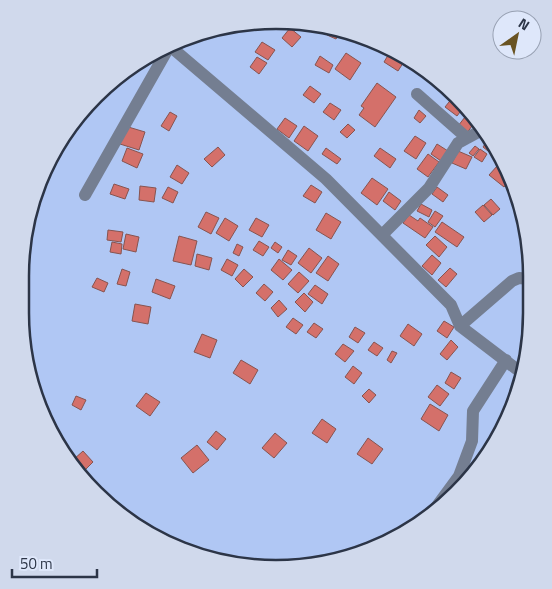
<svg xmlns="http://www.w3.org/2000/svg" width="552" height="589" viewBox="0 0 552 589" font-family="'Titillium Web',sans-serif">
  <rect width="100%" height="100%" fill="#b0c7f4"/>
  <!-- building -->
  <path fill="#d4706a" stroke="#875450" d="M 290,28 L 301,37 L 292,47 L 282,38 Z
    M 331,28 L 340,33 L 336,39 L 327,35 Z
    M 262,42 L 275,50 L 268,60 L 255,52 Z
    M 390,52 L 405,60 L 398,71 L 384,62 Z
    M 346,53 L 361,63 L 350,80 L 335,69 Z
    M 320,56 L 333,65 L 329,73 L 315,65 Z
    M 257,57 L 267,63 L 259,74 L 250,67 Z
    M 430,72 L 440,83 L 438,86 L 426,77 Z
    M 377,83 L 396,97 L 375,127 L 359,115 L 364,108 L 361,106 Z
    M 310,86 L 321,94 L 314,103 L 303,95 Z
    M 453,97 L 463,108 L 457,116 L 445,107 Z
    M 330,103 L 341,110 L 334,120 L 323,112 Z
    M 419,110 L 426,116 L 420,123 L 414,118 Z
    M 170,112 L 177,116 L 169,131 L 161,126 Z
    M 465,117 L 474,123 L 467,133 L 458,126 Z
    M 285,118 L 297,126 L 289,138 L 277,129 Z
    M 348,124 L 355,130 L 347,138 L 340,132 Z
    M 125,126 L 145,132 L 139,150 L 120,144 Z
    M 304,126 L 318,136 L 308,151 L 294,141 Z
    M 415,136 L 426,143 L 416,159 L 404,151 Z
    M 489,138 L 498,148 L 493,155 L 483,147 Z
    M 437,144 L 448,151 L 441,161 L 431,154 Z
    M 475,146 L 479,149 L 473,156 L 469,153 Z
    M 218,147 L 225,155 L 212,167 L 204,159 Z
    M 127,148 L 143,154 L 137,168 L 122,161 Z
    M 326,148 L 341,159 L 337,164 L 322,154 Z
    M 380,148 L 396,159 L 390,168 L 374,156 Z
    M 480,149 L 487,154 L 482,162 L 474,157 Z
    M 458,151 L 472,157 L 466,169 L 452,163 Z
    M 428,154 L 439,162 L 428,177 L 417,169 Z
    M 177,165 L 189,173 L 182,184 L 170,177 Z
    M 498,165 L 505,171 L 509,181 L 504,187 L 489,175 Z
    M 372,178 L 388,189 L 377,205 L 361,193 Z
    M 114,184 L 129,189 L 125,199 L 110,194 Z
    M 311,185 L 322,192 L 315,203 L 303,196 Z
    M 140,186 L 156,188 L 154,202 L 139,200 Z
    M 168,187 L 178,192 L 173,203 L 162,198 Z
    M 437,187 L 448,195 L 443,202 L 432,194 Z
    M 389,192 L 401,201 L 395,210 L 383,201 Z
    M 491,199 L 500,209 L 493,215 L 484,205 Z
    M 421,204 L 432,210 L 429,217 L 417,211 Z
    M 483,205 L 492,215 L 484,222 L 475,212 Z
    M 435,211 L 443,216 L 435,227 L 428,222 Z
    M 206,212 L 219,218 L 211,234 L 198,227 Z
    M 326,213 L 341,222 L 331,239 L 316,230 Z
    M 409,215 L 418,221 L 420,218 L 433,227 L 425,238 L 403,223 Z
    M 225,218 L 238,226 L 229,241 L 216,233 Z
    M 256,218 L 269,225 L 262,237 L 249,230 Z
    M 442,222 L 464,237 L 457,247 L 435,232 Z
    M 108,230 L 123,232 L 121,242 L 107,240 Z
    M 126,234 L 139,237 L 136,252 L 123,249 Z
    M 179,236 L 197,241 L 191,265 L 173,261 Z
    M 435,236 L 447,247 L 439,257 L 426,245 Z
    M 259,241 L 269,247 L 263,256 L 253,250 Z
    M 112,242 L 122,244 L 121,254 L 110,252 Z
    M 275,242 L 282,247 L 278,253 L 271,248 Z
    M 237,244 L 243,247 L 239,256 L 233,253 Z
    M 309,248 L 322,258 L 311,273 L 298,263 Z
    M 288,250 L 297,256 L 291,265 L 282,260 Z
    M 197,254 L 212,258 L 209,270 L 195,266 Z
    M 432,255 L 441,263 L 432,275 L 422,266 Z
    M 328,256 L 339,264 L 328,281 L 316,273 Z
    M 227,259 L 238,265 L 232,276 L 221,270 Z
    M 279,259 L 292,270 L 283,280 L 271,270 Z
    M 450,268 L 457,274 L 446,287 L 438,280 Z
    M 122,269 L 130,272 L 126,286 L 117,284 Z
    M 244,269 L 253,277 L 243,287 L 235,279 Z
    M 299,272 L 309,281 L 298,293 L 288,284 Z
    M 97,278 L 108,283 L 104,292 L 92,287 Z
    M 156,279 L 175,286 L 170,299 L 152,292 Z
    M 264,284 L 273,292 L 265,301 L 256,293 Z
    M 315,285 L 328,294 L 322,304 L 308,294 Z
    M 304,293 L 313,302 L 305,312 L 295,302 Z
    M 279,300 L 287,309 L 278,317 L 271,308 Z
    M 135,304 L 151,307 L 148,324 L 132,321 Z
    M 293,318 L 303,325 L 296,334 L 286,327 Z
    M 444,321 L 454,327 L 447,338 L 437,331 Z
    M 314,323 L 323,329 L 316,338 L 307,332 Z
    M 408,324 L 422,334 L 414,346 L 400,336 Z
    M 355,327 L 365,333 L 358,343 L 349,337 Z
    M 202,334 L 217,340 L 210,358 L 194,352 Z
    M 451,340 L 458,347 L 447,360 L 440,354 Z
    M 374,342 L 383,348 L 377,356 L 368,350 Z
    M 343,344 L 354,351 L 345,362 L 335,354 Z
    M 392,351 L 397,353 L 391,363 L 387,360 Z
    M 241,360 L 258,370 L 250,384 L 233,373 Z
    M 353,366 L 362,373 L 354,384 L 345,377 Z
    M 451,372 L 461,378 L 454,389 L 445,383 Z
    M 437,385 L 449,394 L 440,406 L 428,397 Z
    M 369,389 L 376,395 L 369,403 L 362,396 Z
    M 146,393 L 160,402 L 150,416 L 136,406 Z
    M 76,396 L 86,400 L 81,410 L 72,405 Z
    M 430,404 L 448,415 L 439,431 L 421,419 Z
    M 322,419 L 336,429 L 327,443 L 312,433 Z
    M 216,431 L 226,439 L 217,450 L 207,442 Z
    M 275,433 L 287,443 L 274,458 L 262,448 Z
    M 368,438 L 383,449 L 372,464 L 357,454 Z
    M 197,445 L 209,460 L 193,473 L 181,458 Z
    M 83,451 L 93,462 L 84,471 L 73,460 Z"/>
  <g fill="none" stroke-linecap="round" stroke-linejoin="round">
    <!-- minor -->
    <path stroke="#747e91" stroke-width="12" d="M 171,47 L 326,179 L 451,305 L 460,326 L 523,374
      M 417,94 L 467,138
      M 85,195 L 169,47
      M 382,235 L 429,188 L 458,143 L 482,130
      M 460,326 L 512,281 L 519,278 L 529,279
      M 434,510 L 459,476 L 472,441 L 473,411 L 506,360"/>
  </g>
  <!-- crop -->
  <path d="M0 0H552V589H0ZM276 29H276A247 247 0 0 1 523 276V313A247 247 0 0 1 276 560H276A247 247 0 0 1 29 313V276A247 247 0 0 1 276 29Z" fill="#d0d9ec" fill-rule="evenodd"/>
  <path fill="none" stroke="#2c3547" stroke-width="2.5" d="M276 29H276A247 247 0 0 1 523 276V313A247 247 0 0 1 276 560H276A247 247 0 0 1 29 313V276A247 247 0 0 1 276 29Z"/>
  <!-- north arrow -->
  <g transform="translate(517 35) rotate(33)"><circle r="24" fill="#dee7fa" stroke="#97a0b2"/>
  <path d="M0-4L9 19L0 12L-9 19Z" fill="#695322"/>
  <text y="-8" font-size="14" font-weight="bold" text-anchor="middle" fill="#2c3547">N</text>
  </g>
  <!-- scale -->
  <path d="M12 569v8h85v-8" fill="none" stroke="#2c3547" stroke-width="2.5"/>
  <text x="20" y="569" font-size="15" fill="#2c3547" stroke="#dee7fa" stroke-width="4" paint-order="stroke">50 m</text>
</svg>
